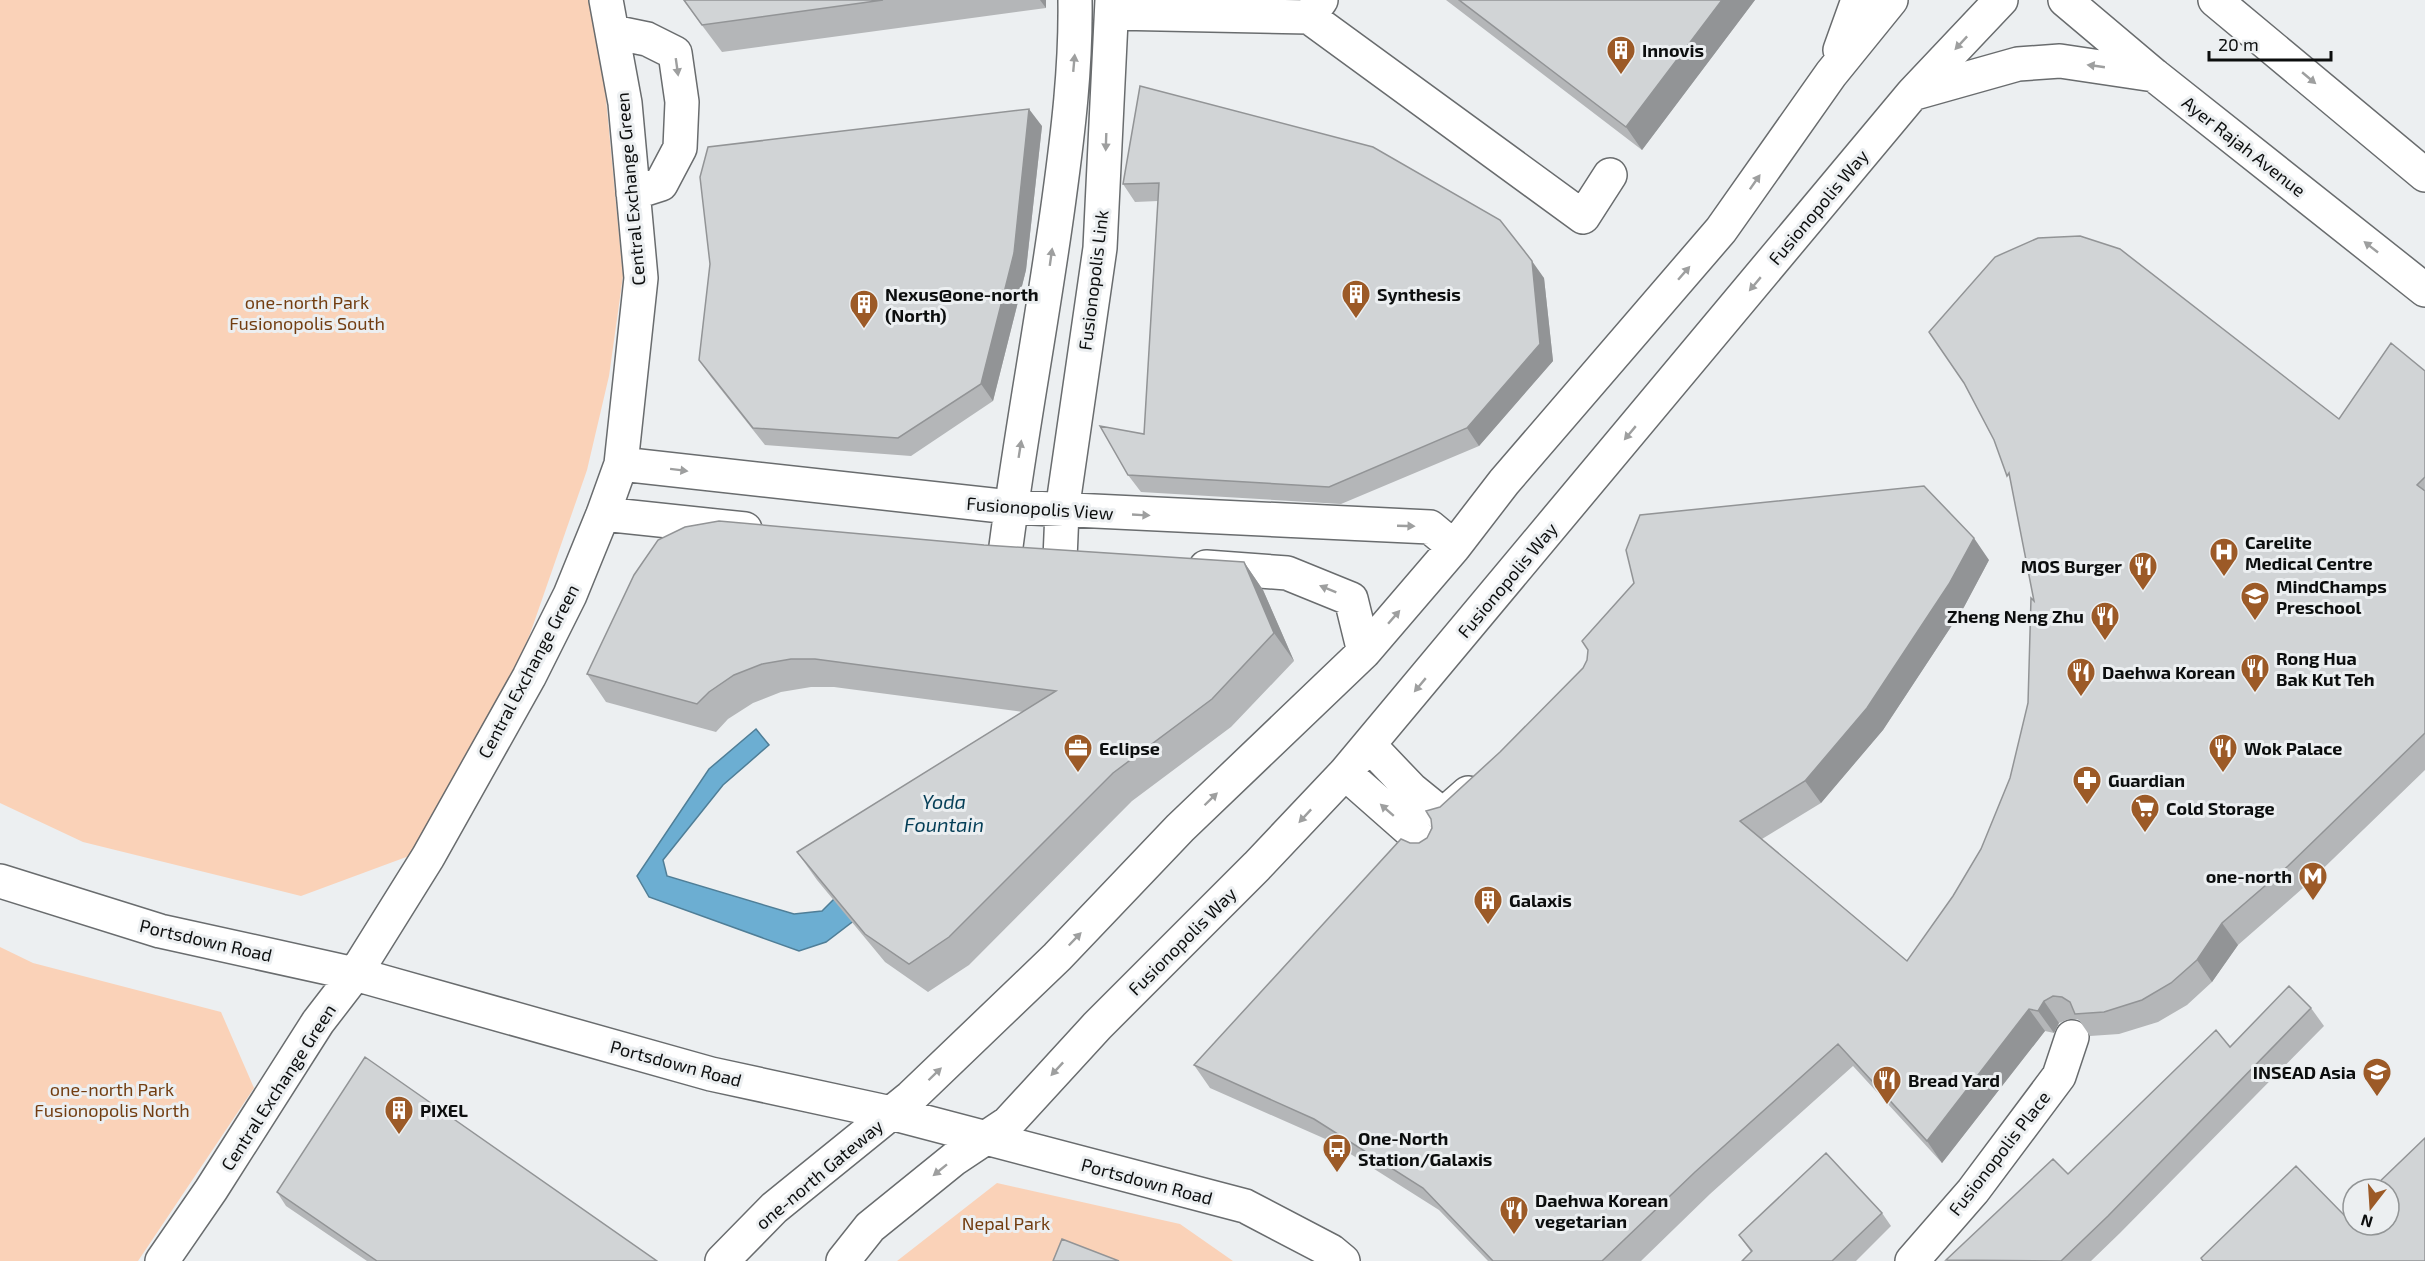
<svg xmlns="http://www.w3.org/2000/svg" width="2425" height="1261" viewBox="0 0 2425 1261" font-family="'Exo 2',sans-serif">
  <rect width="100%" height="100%" fill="#eceff1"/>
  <!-- green -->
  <path fill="#fad2b8" d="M 0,0 L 590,0 L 600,37 L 623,276 L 609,376 L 587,470 L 530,634 L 499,704 L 458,779 L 409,856 L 301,896 L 83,842 L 0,803 Z
    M 0,947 L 33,963 L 221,1012 L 254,1088 L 138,1261 L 0,1261 Z
    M 997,1183 L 1180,1224 L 1233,1261 L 897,1261 Z"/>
  <!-- water -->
  <path fill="#6caed2" stroke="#4f7e97" stroke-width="1.5" d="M 756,729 L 769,745 L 723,785 L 663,860 L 667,876 L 794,914 L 822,911 L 904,829 L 877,903 L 826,942 L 799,951 L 649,897 L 637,876 L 709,769 Z"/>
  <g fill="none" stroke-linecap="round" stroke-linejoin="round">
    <!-- minor casing -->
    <g stroke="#696c6e" stroke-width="36">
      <path id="minor" d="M 1321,0 L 1309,17 L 1583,217 L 1610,175
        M 2065,0 L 2154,75 L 2425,290
        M 2215,0 L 2425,175
        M 1112,13 L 1309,17
        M 613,32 L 647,39 L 675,53 L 682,102 L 680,148 L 661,184 L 633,193
        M 1840,50 L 1858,0
        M 1915,93 L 2018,64 L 2060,61 L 2154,75
        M 621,464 L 1010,507 L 1430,527 L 1454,547
        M 603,514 L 745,529
        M 1005,554 C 1020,436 1043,318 1059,199 C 1068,133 1076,67 1075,0
        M 1060,559 L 1062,511 L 1100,248 L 1112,0
        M 1206,567 L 1287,573 L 1351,599 L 1364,652
        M 1369,745 L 1411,789 L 1443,815 L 1468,793
        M 1345,773 L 1429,847
        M 0,881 L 160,931 L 355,974 L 711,1074 L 891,1113 L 1245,1206 L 1331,1251 L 1343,1261
        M 162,1261 L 211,1190 L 318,1022 L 355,974 L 428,857 L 529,677 L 570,595 L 603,514 L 621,464 L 641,278 L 625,103 L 606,0
        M 722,1261 L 774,1208 L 911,1097 L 1057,957 L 1180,828 L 1364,652 L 1454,547 L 1504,482 L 1721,230 L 1831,74 L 1891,0
        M 843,1261 L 870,1227 L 954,1159 L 1008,1123 L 1097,1026 L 1257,866 L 1345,773 L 1913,93 L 2001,0
        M 1912,1261 L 1973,1191 L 2059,1076 L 2072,1037"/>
    </g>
    <!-- minor -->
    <use href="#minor" stroke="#fff" stroke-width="33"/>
  </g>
  <!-- wall -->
  <path fill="#b4b6b8" d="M 683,0 L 1046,0 L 1046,8 L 722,52 Z
    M 1446,0 L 1755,0 L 1642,150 Z
    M 1140,86 L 1544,278 L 1553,361 L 1479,446 L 1341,504 L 1141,492 L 1128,475 L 1144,434 L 1158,201 L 1135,202 L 1123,184 Z
    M 1042,126 L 1026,270 L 993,401 L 911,456 L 765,445 L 711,377 L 699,360 L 710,264 Z
    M 2425,371 L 2425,770 L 2303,888 L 2238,945 L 2212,982 L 2187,1005 L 2158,1022 L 2119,1034 L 2090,1036 L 2079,1020 L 2077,1019 L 2069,1019 L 2059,1023 L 2054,1033 L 2045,1031 L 1942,1163 L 1853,1066 L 1710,1194 L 1641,1261 L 1488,1261 L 1439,1210 L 1330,1141 L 1210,1088 L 1194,1065 L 1410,843 L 1419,843 L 1427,838 L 1440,807 L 1989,560 L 1964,607 L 1883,730 L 1821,803 L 1762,839 L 1907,961 L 1953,896 L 1981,849 L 2010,778 L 2028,703 L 2034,601 L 2339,419 Z
    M 984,545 L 1244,562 L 1263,590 L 1294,661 L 1231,727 L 1132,801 L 969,965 L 928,992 L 885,962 L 817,880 L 797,852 L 1023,712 L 834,687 L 811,687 L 781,692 L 753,703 L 728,719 L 716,732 L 606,702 L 587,674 Z
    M 2311,1008 L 2324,1026 L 2120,1233 L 2091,1261 L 1946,1261 L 2068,1174 Z
    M 277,1192 L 657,1261 L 367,1261 L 286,1206 Z
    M 1882,1213 L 1891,1226 L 1856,1261 L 1742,1261 L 1751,1252 L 1739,1235 Z"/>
  <!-- shaded-wall -->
  <path fill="#929496" d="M 1040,0 L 1046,0 L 1046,8 Z
    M 1722,0 L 1755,0 L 1642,150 L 1626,127 Z
    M 1029,109 L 1042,126 L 1026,270 L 993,401 L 981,384 Z
    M 1532,261 L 1544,278 L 1553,361 L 1479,446 L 1467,428 Z
    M 1974,538 L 1989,560 L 1964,607 L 1883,730 L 1821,803 L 1805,781 Z
    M 1244,562 L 1263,590 L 1294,661 L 1274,633 Z
    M 2222,923 L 2238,945 L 2212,982 L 2197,960 Z
    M 2044,1001 L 2059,1023 L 2054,1033 L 2038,1011 Z
    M 2029,1009 L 2045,1031 L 1942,1163 L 1927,1141 Z"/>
  <!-- building -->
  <path fill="#d1d4d6" stroke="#929496" stroke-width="1.5" d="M 684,0 L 883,0 L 702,25 Z
    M 1459,0 L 1722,0 L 1626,127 Z
    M 1140,86 L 1373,147 L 1500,220 L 1532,261 L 1540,344 L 1467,428 L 1329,487 L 1128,475 L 1100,426 L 1144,434 L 1159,183 L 1123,184 Z
    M 1029,109 L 1014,253 L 981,384 L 898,438 L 753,428 L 699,360 L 710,264 L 700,177 L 708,147 Z
    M 2080,236 L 2120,249 L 2339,419 L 2391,343 L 2425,371 L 2425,477 L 2417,485 L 2425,491 L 2425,733 L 2288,866 L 2222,923 L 2197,960 L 2171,983 L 2142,1000 L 2104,1012 L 2075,1014 L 2070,1002 L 2062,997 L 2053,996 L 2044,1001 L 2038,1011 L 2029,1009 L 1927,1141 L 1838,1044 L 1695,1172 L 1602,1261 L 1493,1261 L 1423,1188 L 1314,1119 L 1194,1065 L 1401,839 L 1410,843 L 1419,843 L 1427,838 L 1432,828 L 1431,819 L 1426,811 L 1440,807 L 1500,752 L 1583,668 L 1587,660 L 1588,650 L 1582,641 L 1634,583 L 1626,550 L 1640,515 L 1924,486 L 1974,538 L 1949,584 L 1867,708 L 1805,781 L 1740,821 L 1907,961 L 1953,896 L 1981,849 L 2010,778 L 2028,703 L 2031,598 L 2034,601 L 2009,473 L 2007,476 L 1994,440 L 1964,383 L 1929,332 L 1995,257 L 2038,238 Z
    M 719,521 L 984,545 L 1244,562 L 1274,633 L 1212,699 L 1113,773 L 949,937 L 909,964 L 865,934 L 797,852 L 1056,691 L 815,659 L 791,659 L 762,664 L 734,675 L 709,692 L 697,704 L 587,674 L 634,575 L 658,540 L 685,527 Z
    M 2289,986 L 2311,1008 L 2108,1216 L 2061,1261 L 1946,1260 L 2053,1159 L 2068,1174 L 2216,1030 L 2230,1047 Z
    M 365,1057 L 657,1261 L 377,1261 L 277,1192 Z
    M 2425,1138 L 2425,1261 L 2203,1261 L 2201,1258 L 2296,1166 L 2345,1216 L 2353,1208 L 2353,1225 L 2389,1225 L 2389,1189 L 2372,1189 Z
    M 1826,1153 L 1882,1213 L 1832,1261 L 1742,1261 L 1752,1251 L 1739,1235 Z
    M 1062,1239 L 1119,1261 L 1053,1261 Z"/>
  <!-- one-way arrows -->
  <defs><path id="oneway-solid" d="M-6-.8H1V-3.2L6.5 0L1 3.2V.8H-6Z" transform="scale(1.5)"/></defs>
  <g fill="#9e9f9f">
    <use href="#oneway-solid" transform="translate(1961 43) rotate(133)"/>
    <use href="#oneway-solid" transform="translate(1074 63) rotate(-85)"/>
    <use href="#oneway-solid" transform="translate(2096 66) rotate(-172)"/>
    <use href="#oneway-solid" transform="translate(677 67) rotate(82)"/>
    <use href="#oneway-solid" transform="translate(2309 78) rotate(40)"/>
    <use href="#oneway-solid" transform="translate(1106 142) rotate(92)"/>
    <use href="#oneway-solid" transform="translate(1755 182) rotate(-55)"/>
    <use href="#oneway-solid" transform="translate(2371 247) rotate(-142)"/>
    <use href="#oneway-solid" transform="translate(1051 257) rotate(-82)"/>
    <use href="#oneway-solid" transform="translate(1684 273) rotate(-49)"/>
    <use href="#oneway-solid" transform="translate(1755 284) rotate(130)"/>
    <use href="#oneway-solid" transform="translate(1630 433) rotate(130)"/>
    <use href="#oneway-solid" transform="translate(1020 449) rotate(-81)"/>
    <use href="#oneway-solid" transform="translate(679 470) rotate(7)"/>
    <use href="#oneway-solid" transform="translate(1141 515) rotate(3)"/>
    <use href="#oneway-solid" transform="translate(1406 526) rotate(2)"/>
    <use href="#oneway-solid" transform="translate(1328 589) rotate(-158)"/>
    <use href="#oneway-solid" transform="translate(1394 617) rotate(-49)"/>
    <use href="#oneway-solid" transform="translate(1420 685) rotate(130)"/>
    <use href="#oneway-solid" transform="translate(1211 799) rotate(-44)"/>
    <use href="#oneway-solid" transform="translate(1387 810) rotate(-139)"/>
    <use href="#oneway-solid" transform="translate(1305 816) rotate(133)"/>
    <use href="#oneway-solid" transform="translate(1075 939) rotate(-46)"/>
    <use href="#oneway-solid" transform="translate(1057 1069) rotate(133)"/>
    <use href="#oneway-solid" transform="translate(935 1074) rotate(-44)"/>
    <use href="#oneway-solid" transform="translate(940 1170) rotate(141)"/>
  </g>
  <!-- icons -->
  <defs>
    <g id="building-pin" transform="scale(1.5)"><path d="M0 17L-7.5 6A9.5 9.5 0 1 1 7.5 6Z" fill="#9c5a27" stroke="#eceff1"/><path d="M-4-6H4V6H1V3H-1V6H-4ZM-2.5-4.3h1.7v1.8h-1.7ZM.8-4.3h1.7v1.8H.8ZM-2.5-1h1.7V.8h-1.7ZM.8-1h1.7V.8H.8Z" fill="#fff"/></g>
    <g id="hospital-pin" transform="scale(1.5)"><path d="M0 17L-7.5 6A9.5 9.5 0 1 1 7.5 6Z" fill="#9c5a27" stroke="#eceff1"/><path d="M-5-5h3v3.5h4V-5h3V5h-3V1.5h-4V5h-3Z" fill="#fff"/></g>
    <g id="restaurant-pin" transform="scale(1.5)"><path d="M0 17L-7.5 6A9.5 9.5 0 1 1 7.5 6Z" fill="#9c5a27" stroke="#eceff1"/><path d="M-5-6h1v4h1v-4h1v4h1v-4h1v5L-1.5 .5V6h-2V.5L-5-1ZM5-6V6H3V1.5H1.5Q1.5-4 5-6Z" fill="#fff"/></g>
    <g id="school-pin" transform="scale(1.5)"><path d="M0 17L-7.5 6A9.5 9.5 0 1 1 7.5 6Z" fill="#9c5a27" stroke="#eceff1"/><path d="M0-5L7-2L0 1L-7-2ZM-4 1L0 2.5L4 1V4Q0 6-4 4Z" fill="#fff"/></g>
    <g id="office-pin" transform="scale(1.5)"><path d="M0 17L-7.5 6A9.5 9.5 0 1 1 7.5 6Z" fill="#9c5a27" stroke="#eceff1"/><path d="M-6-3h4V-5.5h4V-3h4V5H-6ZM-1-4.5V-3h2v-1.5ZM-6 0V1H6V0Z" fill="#fff"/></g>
    <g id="pharmacy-pin" transform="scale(1.5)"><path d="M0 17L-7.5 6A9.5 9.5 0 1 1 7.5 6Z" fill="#9c5a27" stroke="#eceff1"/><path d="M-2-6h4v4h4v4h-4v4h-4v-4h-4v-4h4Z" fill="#fff"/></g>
    <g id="supermarket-pin" transform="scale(1.5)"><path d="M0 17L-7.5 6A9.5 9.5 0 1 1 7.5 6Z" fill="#9c5a27" stroke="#eceff1"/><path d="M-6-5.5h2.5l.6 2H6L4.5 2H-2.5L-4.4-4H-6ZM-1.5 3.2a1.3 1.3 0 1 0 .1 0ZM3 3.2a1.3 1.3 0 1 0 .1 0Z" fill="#fff"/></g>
    <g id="metro-pin" transform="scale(1.5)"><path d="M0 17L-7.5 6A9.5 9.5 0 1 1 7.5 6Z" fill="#9c5a27" stroke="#eceff1"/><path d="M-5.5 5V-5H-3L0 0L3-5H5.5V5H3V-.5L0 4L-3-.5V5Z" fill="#fff"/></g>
    <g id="university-pin" transform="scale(1.5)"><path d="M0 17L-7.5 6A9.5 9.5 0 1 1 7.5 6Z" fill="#9c5a27" stroke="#eceff1"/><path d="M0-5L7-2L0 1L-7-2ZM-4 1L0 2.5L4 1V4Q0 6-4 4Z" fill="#fff"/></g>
    <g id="bus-pin" transform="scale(1.5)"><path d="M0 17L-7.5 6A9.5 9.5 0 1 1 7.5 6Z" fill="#9c5a27" stroke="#eceff1"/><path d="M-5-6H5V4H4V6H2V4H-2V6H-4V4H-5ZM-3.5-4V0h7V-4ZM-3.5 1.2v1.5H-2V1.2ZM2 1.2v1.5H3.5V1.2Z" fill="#fff"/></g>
  </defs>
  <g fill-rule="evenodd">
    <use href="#building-pin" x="1621" y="50"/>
    <use href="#building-pin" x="1356" y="294"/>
    <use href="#building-pin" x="864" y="304"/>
    <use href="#hospital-pin" x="2224" y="552"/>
    <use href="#restaurant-pin" x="2143" y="566"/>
    <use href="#school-pin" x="2255" y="596"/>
    <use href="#restaurant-pin" x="2105" y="616"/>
    <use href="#restaurant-pin" x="2255" y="668"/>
    <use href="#restaurant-pin" x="2081" y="672"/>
    <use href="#office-pin" x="1078" y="748"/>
    <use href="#restaurant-pin" x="2223" y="748"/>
    <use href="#pharmacy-pin" x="2087" y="780"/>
    <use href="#supermarket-pin" x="2145" y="808"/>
    <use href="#metro-pin" x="2313" y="876"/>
    <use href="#building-pin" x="1488" y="900"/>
    <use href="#university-pin" x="2377" y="1072"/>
    <use href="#restaurant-pin" x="1887" y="1080"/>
    <use href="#building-pin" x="399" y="1110"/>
    <use href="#bus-pin" x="1337" y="1148"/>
    <use href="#restaurant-pin" x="1514" y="1210"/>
  </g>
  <g text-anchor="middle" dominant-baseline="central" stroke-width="6" stroke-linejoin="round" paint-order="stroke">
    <!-- poi labels -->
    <g font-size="18" font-weight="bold" fill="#0c0e0e" stroke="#eceff1" text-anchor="start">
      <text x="1642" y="50">Innovis</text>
      <text x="885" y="294">Nexus@one-north<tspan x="885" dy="21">(North)</tspan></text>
      <text x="1377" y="294">Synthesis</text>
      <text x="2245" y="542">Carelite<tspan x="2245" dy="21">Medical Centre</tspan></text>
      <text x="2122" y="566" text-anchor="end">MOS Burger</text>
      <text x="2276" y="586">MindChamps<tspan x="2276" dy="21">Preschool</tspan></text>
      <text x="2084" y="616" text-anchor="end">Zheng Neng Zhu</text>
      <text x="2276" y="658">Rong Hua<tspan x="2276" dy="21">Bak Kut Teh</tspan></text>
      <text x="2102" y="672">Daehwa Korean</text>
      <text x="1099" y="748">Eclipse</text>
      <text x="2244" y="748">Wok Palace</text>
      <text x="2108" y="780">Guardian</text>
      <text x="2166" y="808">Cold Storage</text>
      <text x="2292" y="876" text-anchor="end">one-north</text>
      <text x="1509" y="900">Galaxis</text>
      <text x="2356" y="1072" text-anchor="end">INSEAD Asia</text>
      <text x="1908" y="1080">Bread Yard</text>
      <text x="420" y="1110">PIXEL</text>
      <text x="1358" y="1138">One-North<tspan x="1358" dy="21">Station/Galaxis</tspan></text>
      <text x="1535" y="1200">Daehwa Korean<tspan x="1535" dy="21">vegetarian</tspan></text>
    </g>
    <!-- street labels -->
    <g font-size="18" fill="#0c0e0e" stroke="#eceff1">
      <text transform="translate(2244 146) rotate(38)">Ayer Rajah Avenue</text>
      <text transform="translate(630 189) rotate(-95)">Central Exchange Green</text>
      <text transform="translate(1818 207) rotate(-50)">Fusionopolis Way</text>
      <text transform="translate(1093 280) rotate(-83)">Fusionopolis Link</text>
      <text transform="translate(1040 508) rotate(4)">Fusionopolis View</text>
      <text transform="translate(1507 580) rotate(-50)">Fusionopolis Way</text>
      <text transform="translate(528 671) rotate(-62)">Central Exchange Green</text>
      <text transform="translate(206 940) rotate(13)">Portsdown Road</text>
      <text transform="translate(1182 941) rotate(-45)">Fusionopolis Way</text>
      <text transform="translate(676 1063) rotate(15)">Portsdown Road</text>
      <text transform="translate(278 1087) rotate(-57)">Central Exchange Green</text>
      <text transform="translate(1999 1153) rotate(-52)">Fusionopolis Place</text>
      <text transform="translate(819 1174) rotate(-40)">one-north Gateway</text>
      <text transform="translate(1147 1181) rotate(15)">Portsdown Road</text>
    </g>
    <!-- park labels -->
    <g font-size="18" fill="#723d10" stroke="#eceff1">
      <text x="307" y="302">one-north Park<tspan x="307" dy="21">Fusionopolis South</tspan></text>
      <text x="112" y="1089">one-north Park<tspan x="112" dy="21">Fusionopolis North</tspan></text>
      <text x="1006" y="1223">Nepal Park</text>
    </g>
    <!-- water labels -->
    <g font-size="20" font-style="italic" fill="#043e57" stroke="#eceff1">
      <text x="944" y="801">Yoda<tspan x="944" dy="23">Fountain</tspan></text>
    </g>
  </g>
  <!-- north arrow -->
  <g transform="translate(2371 1207) rotate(197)"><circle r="28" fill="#eceff1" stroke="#929596" stroke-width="1.5"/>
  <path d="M0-4.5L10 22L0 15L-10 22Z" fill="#9c5a27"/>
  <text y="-9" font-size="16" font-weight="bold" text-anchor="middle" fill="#0c0e0e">N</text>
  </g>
  <!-- scale -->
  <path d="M2209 51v9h122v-9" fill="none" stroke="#0c0e0e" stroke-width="3"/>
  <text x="2218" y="51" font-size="18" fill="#0c0e0e" stroke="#eceff1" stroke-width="4.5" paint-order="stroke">20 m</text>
</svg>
